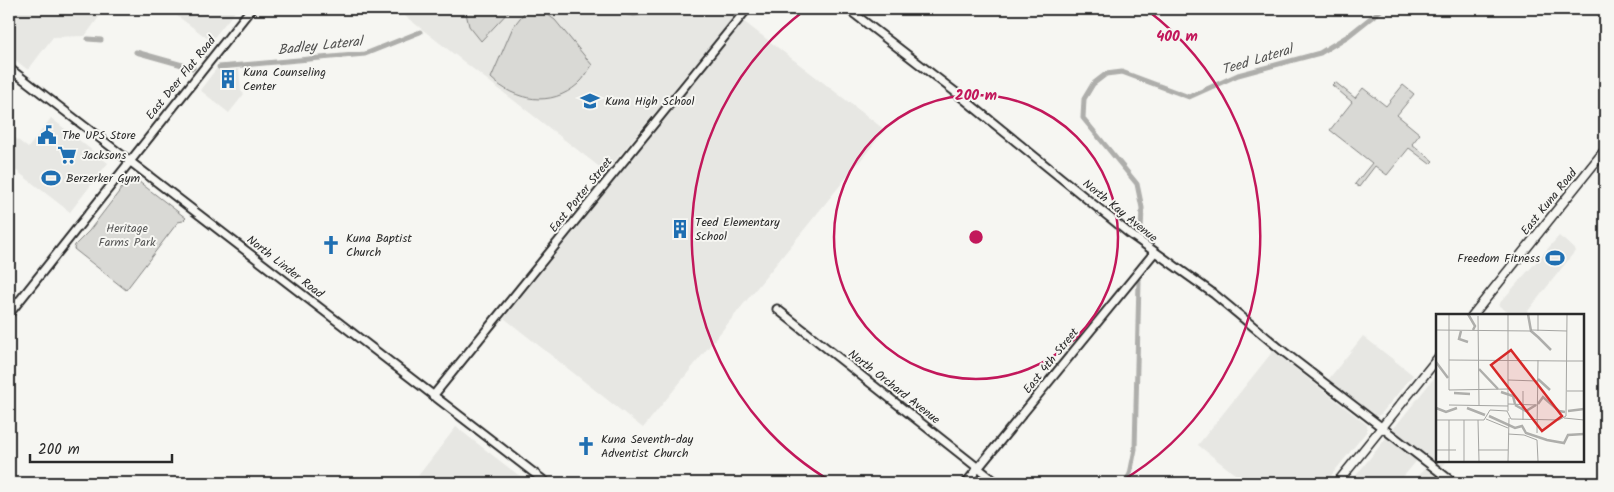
<svg xmlns="http://www.w3.org/2000/svg" width="1614" height="492" viewBox="0 0 1614 492" font-family="Kalam,sans-serif">
  <rect width="100%" height="100%" fill="#f6f6f2"/>
  <filter id="ink" filterUnits="userSpaceOnUse"><feTurbulence type="fractalNoise" baseFrequency=".02" numOctaves="2"/><feDisplacementMap in="SourceGraphic" scale="10" xChannelSelector="R" yChannelSelector="G"/><feConvolveMatrix kernelMatrix="1 2 1 2 8 2 1 2 1" color-interpolation-filters="sRGB"/></filter>
  <g filter="url(#ink)">
    <!-- built -->
    <path fill="#e7e7e3" d="M 17,9 L 105,9 L 85,36 L 53,37 L 28,70 L 9,55 L 9,19 Z
      M 168,9 L 237,9 L 211,41 Z
      M 396,9 L 740,9 L 606,172 Z
      M 743,21 L 885,130 L 643,428 L 504,318 Z
      M 217,68 L 220,70 L 239,69 L 241,91 L 244,94 L 229,113 L 200,90 Z
      M 51,118 L 108,163 L 70,212 L 9,165 L 9,133 L 28,148 Z
      M 1559,236 L 1576,250 L 1524,316 L 1513,316 L 1498,305 Z
      M 1363,336 L 1413,375 L 1381,414 L 1377,416 L 1328,380 Z
      M 1273,351 L 1367,425 L 1367,431 L 1325,483 L 1246,483 L 1198,445 Z
      M 1438,373 L 1438,461 L 1447,461 L 1442,467 L 1424,452 L 1398,483 L 1350,483 Z
      M 456,427 L 517,474 L 535,483 L 428,483 L 418,476 Z
      M 1425,468 L 1445,483 L 1413,483 Z"/>
    <!-- green -->
    <path fill="#d9d9d5" stroke="#828280" d="M 465,9 L 511,9 L 481,41 L 469,26 Z
      M 527,9 L 540,9 L 555,20 L 592,65 C 588,71 584,79 578,84 C 551,108 515,101 491,78 L 513,27 Z
      M 615,9 L 651,9 C 640,19 626,17 615,9 Z
      M 1335,82 L 1355,98 L 1363,88 L 1386,106 L 1403,85 L 1414,94 L 1397,115 L 1420,134 L 1412,144 L 1433,161 L 1430,164 L 1409,148 L 1387,175 L 1375,166 L 1359,187 L 1355,184 L 1372,163 L 1330,130 L 1352,102 L 1332,85 Z
      M 134,178 L 186,218 L 183,221 L 178,222 L 126,290 L 74,249 L 75,245 L 89,231 L 128,180 Z"/>
    <g fill="none" stroke-linecap="round" stroke-linejoin="round">
      <!-- canal -->
      <path stroke="#aeaeab" stroke-width="5" d="M 88,39 L 101,40
        M 136,52 L 193,68
        M 219,67 L 365,54 L 420,32
        M 1141,231 L 1142,208 L 1137,184 L 1083,118 L 1084,99 L 1093,84 L 1106,74 L 1122,72 L 1189,97 L 1238,75 L 1320,53 L 1348,36 L 1382,9
        M 1125,483 L 1130,474 L 1135,449 L 1139,281"/>
      <!-- secondary casing -->
      <g stroke="#2b2b2b" stroke-width="11">
        <path id="secondary" d="M 848,9 L 954,91 L 1130,234 L 1214,294 L 1284,352 L 1454,483
          M 9,68 L 547,483
          M 777,309 L 997,483
          M 9,314 L 251,9
          M 433,396 L 747,9
          M 966,483 L 1154,253"/>
      </g>
      <!-- primary casing -->
      <g stroke="#2b2b2b" stroke-width="11">
        <path id="primary" d="M 1472,316 L 1605,150
          M 1337,483 L 1438,358"/>
      </g>
      <!-- secondary -->
      <use href="#secondary" stroke="#f6f6f2" stroke-width="7"/>
      <!-- primary -->
      <use href="#primary" stroke="#f6f6f2" stroke-width="8"/>
    </g>
  </g>
  <!-- distance rings -->
  <g fill="none" stroke="#c2185b" stroke-width="2.5">
    <circle cx="976" cy="237" r="142"/>
    <path d="M834 483A284 284 0 0 1 805 10M1147 10A284 284 0 0 1 1118 483"/>
  </g>
  <!-- icons -->
  <defs>
    <g id="building-bare" transform="scale(1.5)"><path d="M-4-6H4V6H1V3H-1V6H-4ZM-2.5-4.3h1.7v1.8h-1.7ZM.8-4.3h1.7v1.8H.8ZM-2.5-1h1.7V.8h-1.7ZM.8-1h1.7V.8H.8Z" fill="#1f6fb2" stroke="#f6f6f2" stroke-width="2.5" paint-order="stroke"/></g>
    <g id="school-bare" transform="scale(1.5)"><path d="M0-5L7-2L0 1L-7-2ZM-4 1L0 2.5L4 1V4Q0 6-4 4Z" fill="#1f6fb2" stroke="#f6f6f2" stroke-width="2.5" paint-order="stroke"/></g>
    <g id="civic-bare" transform="scale(1.5)"><path d="M-.6-6.5H3V-4.5H.6V-3L4-1V1h2V6H-6V1h2V-1L-.6-3ZM-1.2 2.5V6h2.4V2.5Z" fill="#1f6fb2" stroke="#f6f6f2" stroke-width="2.5" paint-order="stroke"/></g>
    <g id="supermarket-bare" transform="scale(1.5)"><path d="M-6-5.5h2.5l.6 2H6L4.5 2H-2.5L-4.4-4H-6ZM-1.5 3.2a1.3 1.3 0 1 0 .1 0ZM3 3.2a1.3 1.3 0 1 0 .1 0Z" fill="#1f6fb2" stroke="#f6f6f2" stroke-width="2.5" paint-order="stroke"/></g>
    <g id="stadium-bare" transform="scale(1.5)"><path d="M0-5a6.5 5 0 1 0 0 10a6.5 5 0 1 0 0-10ZM-3.5-1.8h7v3.6h-7Z" fill="#1f6fb2" stroke="#f6f6f2" stroke-width="2.5" paint-order="stroke"/></g>
    <g id="church-bare" transform="scale(1.5)"><path d="M-1.2-6h2.4v3.5h3.3v2.4h-3.3V6h-2.4V-.1h-3.3v-2.4h3.3Z" fill="#1f6fb2" stroke="#f6f6f2" stroke-width="2.5" paint-order="stroke"/></g>
  </defs>
  <g fill-rule="evenodd">
    <use href="#building-bare" x="228" y="79"/>
    <use href="#school-bare" x="590" y="101"/>
    <use href="#civic-bare" x="47" y="135"/>
    <use href="#supermarket-bare" x="67" y="155"/>
    <use href="#stadium-bare" x="51" y="178"/>
    <use href="#building-bare" x="680" y="229"/>
    <use href="#church-bare" x="331" y="245"/>
    <use href="#stadium-bare" x="1555" y="258"/>
    <use href="#church-bare" x="586" y="446"/>
  </g>
  <g text-anchor="middle" dominant-baseline="central" stroke-width="4" stroke-linejoin="round" paint-order="stroke">
    <!-- poi labels -->
    <g font-size="12" fill="#2b2b2b" stroke="#f6f6f2" text-anchor="start">
      <text x="243" y="72">Kuna Counseling<tspan x="243" dy="14">Center</tspan></text>
      <text x="605" y="101">Kuna High School</text>
      <text x="62" y="135">The UPS Store</text>
      <text x="82" y="155">Jacksons</text>
      <text x="66" y="178">Berzerker Gym</text>
      <text x="695" y="222">Teed Elementary<tspan x="695" dy="14">School</tspan></text>
      <text x="346" y="238">Kuna Baptist<tspan x="346" dy="14">Church</tspan></text>
      <text x="1540" y="258" text-anchor="end">Freedom Fitness</text>
      <text x="601" y="439">Kuna Seventh-day<tspan x="601" dy="14">Adventist Church</tspan></text>
    </g>
    <!-- street labels -->
    <g font-size="12" fill="#2b2b2b" stroke="#f6f6f2">
      <text transform="translate(181 78) rotate(-51)">East Deer Flat Road</text>
      <text transform="translate(581 195) rotate(-51)">East Porter Street</text>
      <text transform="translate(1549 202) rotate(-51)">East Kuna Road</text>
      <text transform="translate(1120 211) rotate(39)">North Kay Avenue</text>
      <text transform="translate(285 267) rotate(38)">North Linder Road</text>
      <text transform="translate(1051 361) rotate(-51)">East 4th Street</text>
      <text transform="translate(894 387) rotate(38)">North Orchard Avenue</text>
    </g>
    <!-- park labels -->
    <g font-size="12" fill="#565656" stroke="#f6f6f2">
      <text x="127" y="228">Heritage<tspan x="127" dy="14">Farms Park</tspan></text>
    </g>
    <!-- water labels -->
    <g font-size="14" font-style="italic" fill="#525251" stroke="#f6f6f2">
      <text transform="translate(320 46) rotate(-6)">Badley Lateral</text>
      <text transform="translate(1257 60) rotate(-17)">Teed Lateral</text>
    </g>
  </g>
  <!-- overview -->
  <g transform="translate(1436 314)">
    <rect width="148" height="148" fill="#f6f6f2"/>
    <path fill="none" stroke="#aeaeab" stroke-width="2.5" d="M 32,0 L 39,12 L 37,16M 92,0 L 95,17 L 102,23M 25,17 L 23,25 L 32,28M 102,23 L 115,36M 0,48 L 12,64M 43,55 L 62,75M 102,65 L 114,76M 65,78 L 77,82 L 79,90M 18,79 L 34,80M 102,90 L 107,83 L 123,97 L 129,98M 79,91 L 90,97 L 100,91M 0,94 L 10,98 L 21,94M 31,94 L 49,101M 132,97 L 148,95M 53,102 L 79,114 L 86,112 L 90,119 L 111,126 L 128,129 L 132,121 L 148,120"/>
    <path fill="none" stroke="#a5a5a2" stroke-width="1" d="M 13,0 L 13,76M 72,0 L 72,97M 102,0 L 102,17M 42,2 L 43,91M 0,16 L 95,17M 95,16 L 131,17M 13,46 L 131,47M 131,47 L 148,47M 72,66 L 101,67M 13,76 L 72,75M 131,77 L 148,77M 72,90 L 101,91M 13,91 L 72,92M 71,97 L 75,105 L 123,106 L 130,102 L 131,0M 128,104 L 148,106M 50,105 L 72,114M 0,106 L 48,106 L 54,96 L 71,97M 13,106 L 13,147M 28,106 L 28,147M 42,106 L 43,147M 87,106 L 87,77M 101,119 L 102,46M 72,120 L 88,121 L 101,126 L 102,147M 0,136 L 20,136M 42,136 L 72,136M 72,147 L 73,104"/>
    <path fill="#d62828" fill-opacity="0.15" stroke="#d62828" stroke-width="2.5" d="M 75,36 L 126,102 L 106,117 L 55,51 Z"/>
    <rect width="148" height="148" fill="none" stroke="#2b2b2b" stroke-width="2.5"/>
  </g>
  <circle cx="976" cy="237" r="8" fill="#c2185b" stroke="#f6f6f2" stroke-width="2.5"/>
  <g font-size="15" text-anchor="middle" font-weight="bold" fill="#c2185b" stroke="#f6f6f2" stroke-width="4" stroke-linejoin="round" paint-order="stroke">
    <text x="1177" y="41">400 m</text>
    <text x="976" y="100">200 m</text>
  </g>
  <!-- margin -->
  <rect width="1614" height="492" fill="none" stroke="#f6f6f2" stroke-width="30"/>
  <rect x="15" y="15" width="1584" height="462" fill="none" stroke="#2b2b2b" stroke-width="2" filter="url(#ink)"/>
  <!-- scale -->
  <path d="M30 454v8h142v-8" fill="none" stroke="#2b2b2b" stroke-width="2.5"/>
  <text x="38" y="454" font-size="15" fill="#2b2b2b" stroke="#f6f6f2" stroke-width="4" paint-order="stroke">200 m</text>
</svg>
